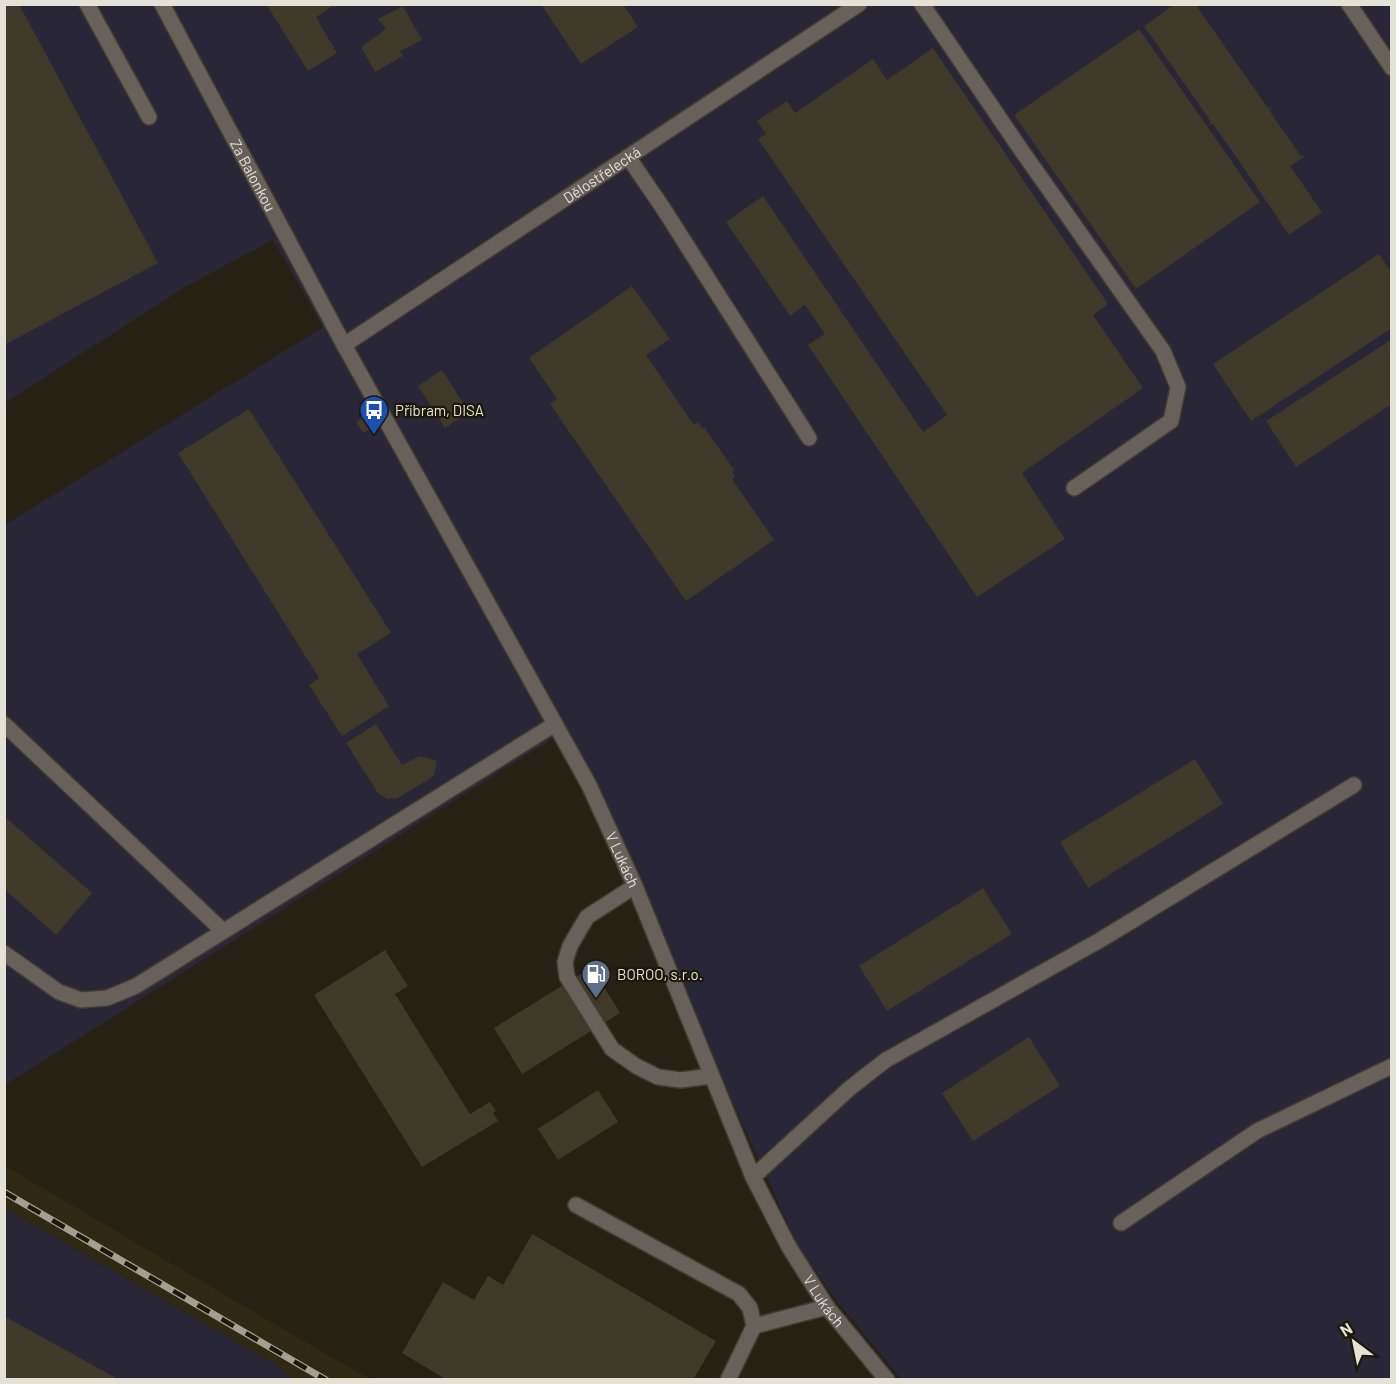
<svg xmlns="http://www.w3.org/2000/svg" width="1396" height="1384" viewBox="0 0 1396 1384" font-family="Barlow,sans-serif">
  <rect width="100%" height="100%" fill="#262112"/>
  <!-- industrial -->
  <path fill="#282637" d="M 5,5 L 1391,5 L 1391,1379 L 901,1379 L 838,1303 L 798,1246 L 635,886 L 562,733 L 5,1085 L 5,525 L 323,327 L 273,240 L 185,287 L 5,403 Z
    M 5,1208 L 278,1366 L 294,1379 L 5,1380 Z"/>
  <!-- built -->
  <path fill="#2f2812" d="M 5,1166 L 302,1340 L 370,1379 L 294,1379 L 278,1366 L 5,1208 Z"/>
  <!-- building -->
  <path fill="#3f3929" d="M 4,4 L 19,4 L 158,263 L 4,345 Z
    M 266,4 L 339,4 L 334,8 L 333,6 L 316,17 L 337,53 L 308,71 Z
    M 541,4 L 623,4 L 638,27 L 581,64 Z
    M 1175,4 L 1195,4 L 1268,108 L 1272,107 L 1269,110 L 1301,156 L 1303,155 L 1304,157 L 1290,166 L 1322,212 L 1289,235 L 1258,189 L 1257,190 L 1257,187 L 1213,124 L 1208,126 L 1211,122 L 1144,26 Z
    M 403,6 L 422,40 L 400,51 L 403,56 L 375,72 L 361,47 L 386,29 L 378,19 Z
    M 1139,29 L 1260,202 L 1136,289 L 1014,115 Z
    M 933,48 L 1108,304 L 1093,315 L 1143,388 L 1022,473 L 1065,539 L 977,597 L 808,345 L 825,334 L 805,305 L 790,316 L 726,222 L 763,196 L 923,432 L 947,415 L 758,139 L 766,134 L 757,121 L 787,101 L 795,113 L 873,59 L 887,80 Z
    M 1379,254 L 1392,273 L 1392,328 L 1251,421 L 1213,364 Z
    M 632,286 L 670,339 L 646,355 L 694,425 L 698,422 L 703,429 L 704,427 L 734,470 L 732,471 L 735,476 L 732,479 L 774,540 L 686,601 L 550,404 L 557,399 L 529,358 Z
    M 1392,339 L 1392,404 L 1296,467 L 1266,421 Z
    M 442,370 L 469,412 L 445,428 L 418,386 Z
    M 249,409 L 391,633 L 357,654 L 389,706 L 342,736 L 309,685 L 319,678 L 178,453 Z
    M 363,418 L 370,429 L 363,433 L 356,422 Z
    M 376,724 L 402,765 L 420,756 L 437,761 L 434,776 L 398,798 L 387,799 L 378,793 L 346,743 Z
    M 1195,759 L 1223,804 L 1088,888 L 1060,842 Z
    M 4,816 L 92,893 L 56,935 L 4,889 Z
    M 983,888 L 1012,934 L 887,1011 L 859,966 Z
    M 385,950 L 408,986 L 395,994 L 470,1114 L 490,1102 L 496,1111 L 493,1112 L 498,1121 L 422,1167 L 314,995 Z
    M 592,967 L 620,1013 L 522,1074 L 494,1028 Z
    M 1029,1037 L 1060,1086 L 973,1141 L 942,1093 Z
    M 598,1090 L 618,1122 L 558,1160 L 538,1129 Z
    M 532,1234 L 716,1341 L 693,1380 L 447,1380 L 402,1353 L 443,1282 L 474,1300 L 488,1276 L 503,1285 Z
    M 4,1316 L 120,1380 L 4,1380 Z"/>
  <g fill="none" stroke-linecap="round" stroke-linejoin="round">
    <!-- service casing -->
    <g stroke="#413c2e" stroke-width="18">
      <path id="service" d="M 87,4 L 149,117
        M 922,4 L 1017,144 L 1163,351 L 1178,387 L 1171,421 L 1074,488
        M 1349,4 L 1392,68
        M 628,157 L 663,208 L 809,438
        M 4,724 L 223,931
        M 635,886 L 587,917 L 570,946 L 565,962 L 567,977 L 612,1049 L 636,1066 L 658,1077 L 681,1080 L 711,1076
        M 4,953 L 59,992 L 81,1000 L 107,998 L 136,986 L 555,724
        M 753,1177 L 850,1088 L 886,1060 L 1102,939 L 1354,785
        M 576,1205 L 739,1294 L 750,1308 L 754,1326 L 728,1380
        M 1121,1223 L 1257,1131 L 1392,1066
        M 754,1326 L 827,1307"/>
    </g>
    <!-- minor casing -->
    <g stroke="#413c2e" stroke-width="18">
      <g id="minor">
        <path id="s1" d="M 162,4 L 344,345 L 589,785 L 635,886 L 753,1177 L 789,1247 L 827,1307 L 887,1380"/>
        <path id="s2" d="M 344,345 L 859,4"/>
      </g>
    </g>
    <!-- service -->
    <use href="#service" stroke="#67605b" stroke-width="15"/>
    <!-- minor -->
    <use href="#minor" stroke="#67605b" stroke-width="15"/>
    <!-- rail casing -->
    <g stroke="#a39f93" stroke-width="7">
      <path id="rail" d="M 4,1192 L 326,1380"/>
    </g>
    <!-- rail -->
    <use href="#rail" stroke="#1c1809" stroke-width="4.5" stroke-dasharray="14" stroke-linecap="butt"/>
  </g>
  <!-- icons -->
  <defs>
    <g id="bus-pin" transform="scale(1.5)"><path d="M0 17L-7.5 6A9.5 9.5 0 1 1 7.5 6Z" fill="#1a4fb4" stroke="#1c1809"/><path d="M-5-6H5V4H4V6H2V4H-2V6H-4V4H-5ZM-3.5-4V0h7V-4ZM-3.5 1.2v1.5H-2V1.2ZM2 1.2v1.5H3.5V1.2Z" fill="#fff"/></g>
    <g id="fuel-pin" transform="scale(1.5)"><path d="M0 17L-7.5 6A9.5 9.5 0 1 1 7.5 6Z" fill="#5c6f8a" stroke="#1c1809"/><path d="M-5.5-6h7V0h2V4h1.3V-2.5L3-4.5l.8-.8L6-3V5H2.5V1h-1V6h-7ZM-4.2-4.7v3.2H.2V-4.7Z" fill="#fff"/></g>
  </defs>
  <g fill-rule="evenodd">
    <use href="#bus-pin" x="374" y="410"/>
    <use href="#fuel-pin" x="596" y="974"/>
  </g>
  <g text-anchor="middle" dominant-baseline="central" stroke-width="4.5" stroke-linejoin="round" paint-order="stroke">
    <!-- street labels -->
    <g font-size="15" fill="#e4e1d7" stroke="#1c1809">
      <text stroke="none"><textPath href="#s1" startOffset="194">Za Balonkou</textPath></text>
      <text stroke="none"><textPath href="#s2" startOffset="309">Dělostřelecká</textPath></text>
      <text stroke="none"><textPath href="#s1" startOffset="972">V Lukách</textPath></text>
      <text stroke="none"><textPath href="#s1" startOffset="1458">V Lukách</textPath></text>
    </g>
    <!-- poi labels -->
    <g font-size="15" fill="#e4e1d7" stroke="#1c1809" text-anchor="start">
      <text x="395" y="410">Příbram, DISA</text>
      <text x="617" y="974">BOROO, s.r.o.</text>
    </g>
  </g>
  <!-- border -->
  <rect width="1396" height="1384" fill="none" stroke="#e4e1d7" stroke-width="12"/>
  <!-- north arrow -->
  <g transform="translate(1354 1342) rotate(328)" stroke="#1c1809" stroke-width="4.5" paint-order="stroke">
  <path d="M0-4.5L10 22L0 15L-10 22Z" fill="#e4e1d7"/>
  <text y="-9" font-size="16" font-weight="bold" text-anchor="middle" fill="#e4e1d7">N</text>
  </g>
</svg>
